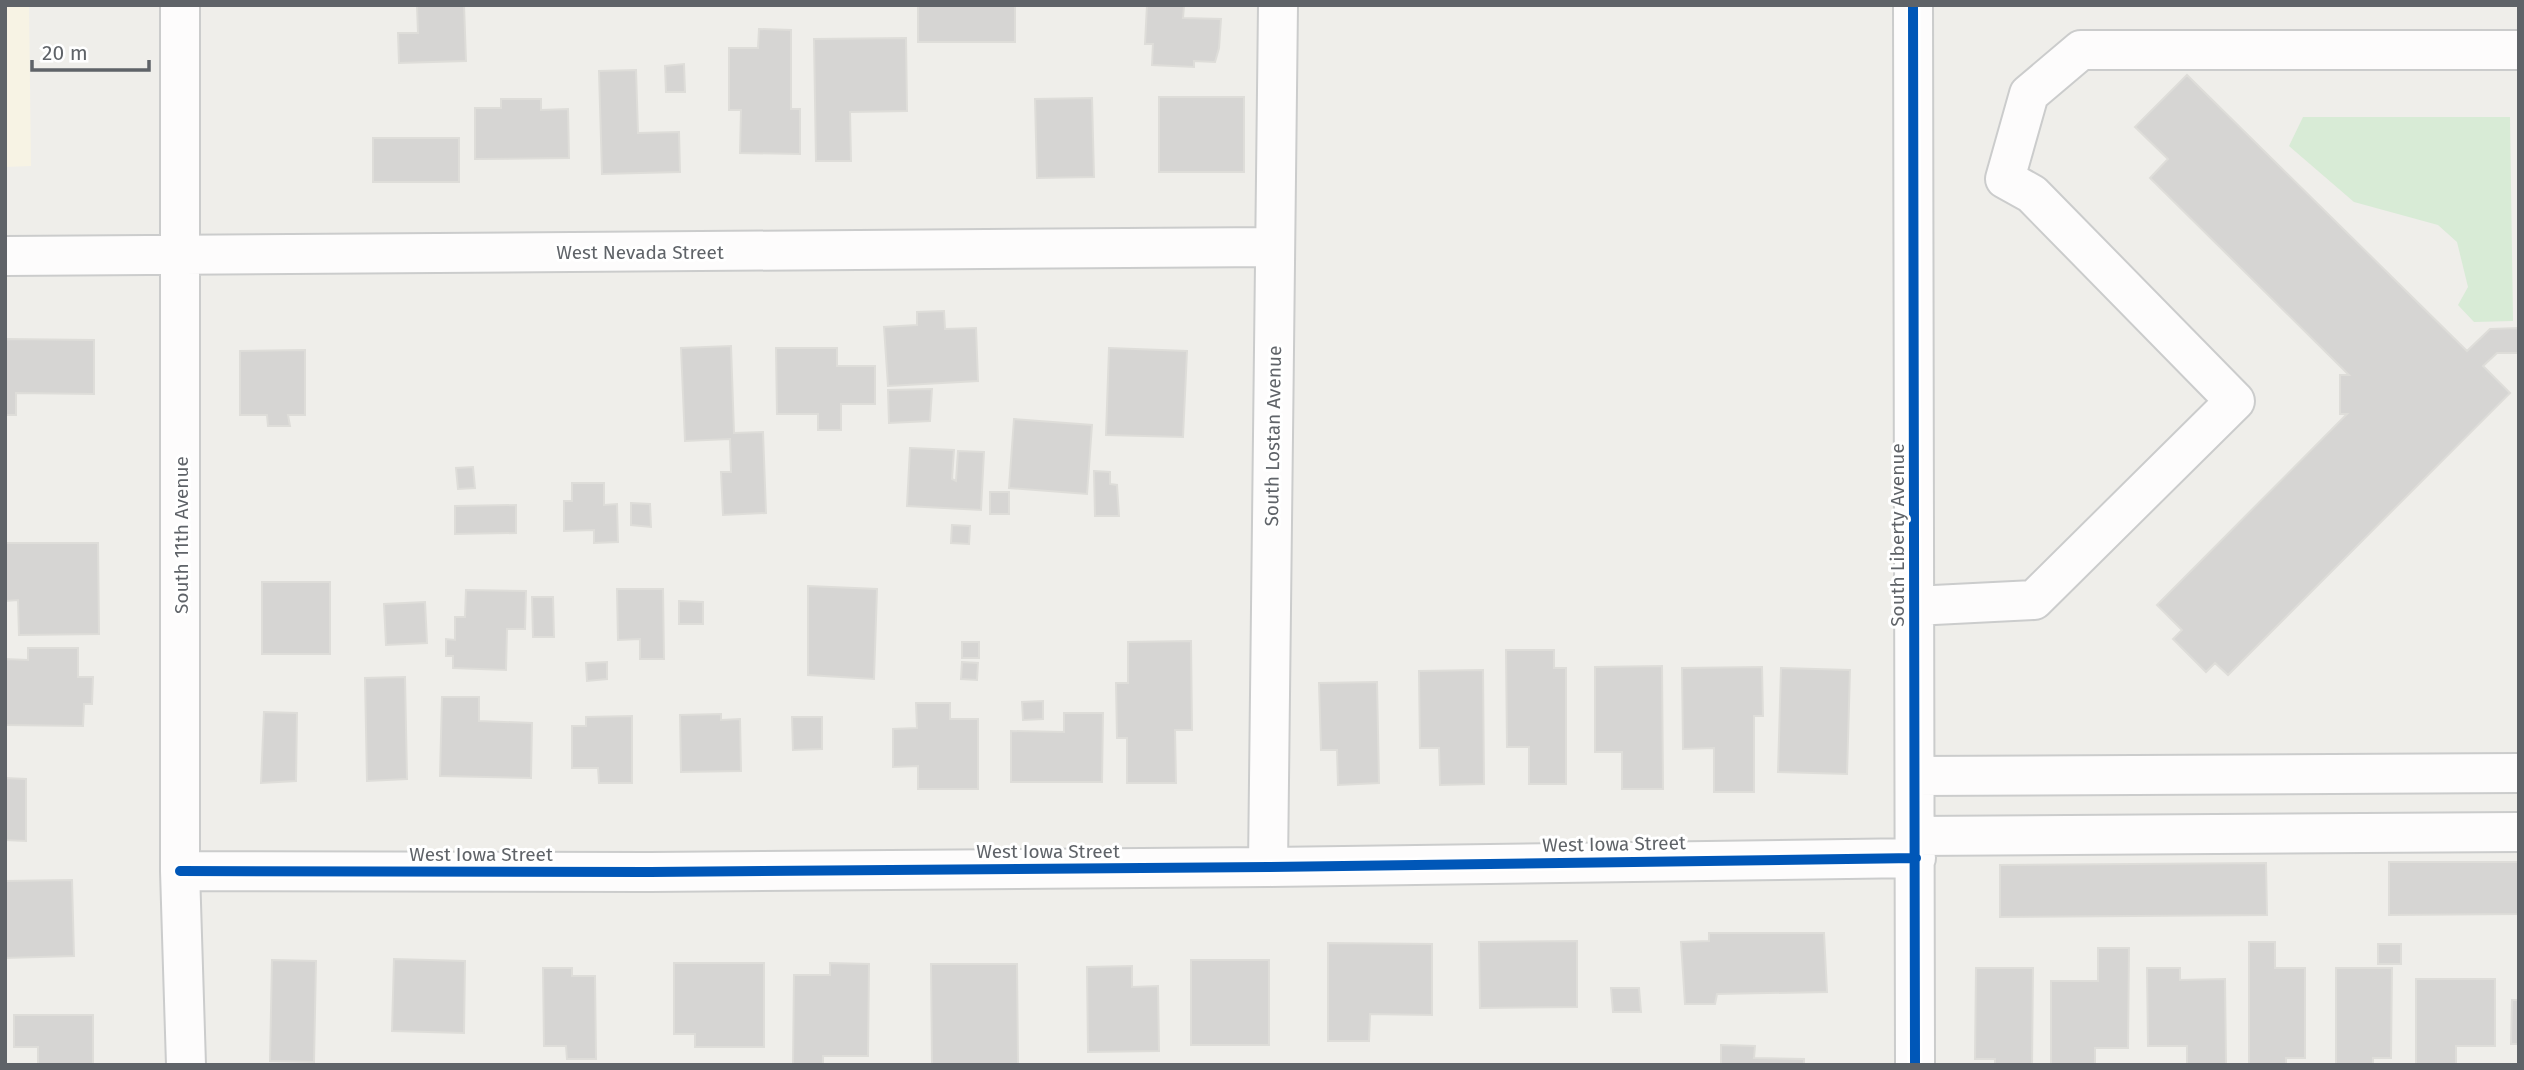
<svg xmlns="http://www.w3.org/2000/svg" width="2524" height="1070" viewBox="0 0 2524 1070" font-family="'Fira Sans',sans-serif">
  <rect width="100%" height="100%" fill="#efeeea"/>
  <!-- commercial -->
  <path fill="#f7f3e4" d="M 5,5 L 29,5 L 31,166 L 5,167 Z"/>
  <!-- green -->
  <path fill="#d8ebd6" d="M 2303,117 L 2510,117 L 2513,321 L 2474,322 L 2458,305 L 2468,287 L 2457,242 L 2438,225 L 2354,202 L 2289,146 Z"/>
  <!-- building -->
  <path fill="#d6d5d3" stroke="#deddd9" stroke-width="2" d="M 417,5 L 464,5 L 466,61 L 399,63 L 398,33 L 418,33 Z
    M 918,5 L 1015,5 L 1015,42 L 918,42 Z
    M 1147,5 L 1184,6 L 1183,18 L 1221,19 L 1219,48 L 1215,62 L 1194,61 L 1194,67 L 1152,65 L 1153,44 L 1145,44 Z
    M 759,29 L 791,30 L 791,109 L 800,109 L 800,154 L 740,153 L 741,110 L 729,110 L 729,48 L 758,48 Z
    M 906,38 L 907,111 L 850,112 L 851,161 L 816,161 L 814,39 Z
    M 684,64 L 685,92 L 666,92 L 665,66 Z
    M 636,70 L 638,133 L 679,132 L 680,172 L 602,174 L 599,71 Z
    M 2187,75 L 2467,351 L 2490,329 L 2519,328 L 2519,353 L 2497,353 L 2483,366 L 2510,393 L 2228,675 L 2215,663 L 2206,672 L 2173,639 L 2182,630 L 2157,605 L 2347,414 L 2340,414 L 2340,375 L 2349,375 L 2150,178 L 2168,159 L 2135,127 Z
    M 1159,97 L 1244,97 L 1244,172 L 1159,172 Z
    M 1092,98 L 1094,177 L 1037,178 L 1035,99 Z
    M 501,99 L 541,99 L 541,110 L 568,109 L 569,158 L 475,159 L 475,108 L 501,108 Z
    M 373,138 L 459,138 L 459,182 L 373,182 Z
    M 944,311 L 945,329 L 976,328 L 978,381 L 888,386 L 884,327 L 917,325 L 917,312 Z
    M 5,339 L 94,340 L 94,394 L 16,393 L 16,415 L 5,415 Z
    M 731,346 L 734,433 L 763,432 L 766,513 L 723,515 L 721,472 L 731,472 L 730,439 L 685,441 L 681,348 Z
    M 776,348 L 837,348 L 837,366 L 875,366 L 875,404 L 841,404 L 841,430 L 818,430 L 818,414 L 777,414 Z
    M 1109,348 L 1187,351 L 1183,437 L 1106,435 Z
    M 305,350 L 305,415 L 288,415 L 290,426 L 268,426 L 267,415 L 240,415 L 240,351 Z
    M 932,389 L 930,421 L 889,423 L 888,390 Z
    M 1014,419 L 1092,425 L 1087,494 L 1009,488 Z
    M 910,448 L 954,450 L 952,479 L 956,481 L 958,451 L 984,452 L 981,510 L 907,506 Z
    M 473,467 L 475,488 L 458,489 L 456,468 Z
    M 1094,471 L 1110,472 L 1110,484 L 1117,485 L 1119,516 L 1095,516 Z
    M 572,483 L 604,483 L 604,505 L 617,504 L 618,542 L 594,543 L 594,530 L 564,531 L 564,501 L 572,501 Z
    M 990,492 L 1009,492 L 1009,514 L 990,514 Z
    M 631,503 L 650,504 L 651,527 L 631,525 Z
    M 516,505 L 516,533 L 455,534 L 455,506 Z
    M 952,525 L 970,526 L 969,544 L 951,543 Z
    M 5,543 L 98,543 L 99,634 L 19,635 L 18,600 L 5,601 Z
    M 262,582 L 330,582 L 330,654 L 262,654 Z
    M 808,586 L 877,589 L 874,679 L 808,675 Z
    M 617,589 L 663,589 L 664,659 L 640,659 L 640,639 L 618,640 Z
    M 466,590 L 526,591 L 525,629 L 507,629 L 506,670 L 453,668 L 453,656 L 446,656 L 446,639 L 455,640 L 455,617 L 465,617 Z
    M 532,597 L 553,597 L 554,637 L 533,637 Z
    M 679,601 L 703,602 L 703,624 L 679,624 Z
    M 425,602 L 427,643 L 386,645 L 384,604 Z
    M 1191,641 L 1192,730 L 1175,730 L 1176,783 L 1127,783 L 1127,738 L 1117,738 L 1116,683 L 1128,683 L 1128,642 Z
    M 962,642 L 979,642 L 979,658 L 962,658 Z
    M 28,648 L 78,648 L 78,677 L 93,677 L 92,704 L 84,704 L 83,726 L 5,725 L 5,659 L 28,660 Z
    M 1506,650 L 1554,650 L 1554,668 L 1566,668 L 1566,784 L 1529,784 L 1529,747 L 1507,747 Z
    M 607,662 L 607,679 L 587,681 L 586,663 Z
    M 962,662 L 978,663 L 977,680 L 961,679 Z
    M 1662,666 L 1663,789 L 1622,789 L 1622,752 L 1595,752 L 1595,667 Z
    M 1762,667 L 1763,716 L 1754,716 L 1754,792 L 1714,792 L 1714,748 L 1683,749 L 1682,668 Z
    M 1781,668 L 1850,670 L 1847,774 L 1778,772 Z
    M 1483,670 L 1484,784 L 1440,785 L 1439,748 L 1420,748 L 1419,671 Z
    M 405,677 L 407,779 L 367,781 L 365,678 Z
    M 1377,682 L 1379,783 L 1338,785 L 1337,750 L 1321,750 L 1319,683 Z
    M 442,697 L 479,697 L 479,721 L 532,723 L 531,778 L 440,776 Z
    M 1043,701 L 1043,719 L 1023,720 L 1022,702 Z
    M 916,703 L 950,703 L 950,719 L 978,719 L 978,789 L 918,789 L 918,766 L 893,767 L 893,729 L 917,728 Z
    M 264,712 L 297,713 L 296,781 L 261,783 Z
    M 1064,713 L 1103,713 L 1102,782 L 1011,782 L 1011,731 L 1064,732 Z
    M 721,714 L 721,720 L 740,719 L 741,771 L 681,772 L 680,715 Z
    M 632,716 L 632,783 L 599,783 L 598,768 L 572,768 L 572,726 L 586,726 L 586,717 Z
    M 792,717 L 822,717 L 822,749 L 793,750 Z
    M 5,778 L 26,779 L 26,841 L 5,840 Z
    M 2389,862 L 2519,862 L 2519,914 L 2389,915 Z
    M 2266,863 L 2267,915 L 2000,917 L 2000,865 Z
    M 72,880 L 74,956 L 5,958 L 5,881 Z
    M 1709,933 L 1824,933 L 1827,992 L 1717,994 L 1715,1004 L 1685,1004 L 1681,942 L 1709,941 Z
    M 1577,941 L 1577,1007 L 1480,1008 L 1479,942 Z
    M 2249,942 L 2275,942 L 2275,968 L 2305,968 L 2305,1058 L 2286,1058 L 2286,1065 L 2249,1065 Z
    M 1328,943 L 1432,944 L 1432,1015 L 1370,1014 L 1369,1041 L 1328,1041 Z
    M 2378,944 L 2401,944 L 2401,964 L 2378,964 Z
    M 2098,948 L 2129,948 L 2128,1048 L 2095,1048 L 2095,1065 L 2051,1065 L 2051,981 L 2098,981 Z
    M 394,959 L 465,961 L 464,1033 L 392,1031 Z
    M 272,960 L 316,961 L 314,1062 L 270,1061 Z
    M 1191,960 L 1269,960 L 1269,1045 L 1191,1045 Z
    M 674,963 L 764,963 L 764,1047 L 695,1047 L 695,1034 L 674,1034 Z
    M 830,963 L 869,964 L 868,1056 L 823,1056 L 823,1065 L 793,1065 L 794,975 L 830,975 Z
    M 931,964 L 1017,964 L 1018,1065 L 932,1065 Z
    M 1132,966 L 1132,987 L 1158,986 L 1159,1051 L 1088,1052 L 1087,967 Z
    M 543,968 L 572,968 L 572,976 L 595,976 L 596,1059 L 567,1059 L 566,1046 L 544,1046 Z
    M 1976,968 L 2033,968 L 2032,1065 L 1995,1065 L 1995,1059 L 1975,1059 Z
    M 2147,968 L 2180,968 L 2180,980 L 2225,979 L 2226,1065 L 2187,1065 L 2187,1046 L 2148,1046 Z
    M 2336,968 L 2392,968 L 2391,1058 L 2373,1058 L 2373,1065 L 2336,1065 Z
    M 2416,979 L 2495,979 L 2495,1046 L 2456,1046 L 2456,1065 L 2416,1065 Z
    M 1611,988 L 1639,988 L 1641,1012 L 1613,1012 Z
    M 2512,1000 L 2519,1000 L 2519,1044 L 2511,1044 Z
    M 14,1015 L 93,1015 L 93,1065 L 38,1065 L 38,1047 L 14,1047 Z
    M 1721,1045 L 1755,1046 L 1754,1058 L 1804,1059 L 1804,1065 L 1721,1065 Z"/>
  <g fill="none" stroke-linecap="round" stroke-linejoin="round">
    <!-- minor casing -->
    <g stroke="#cbcccc" stroke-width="42">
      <path id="minor" d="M 180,5 L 180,871 L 186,1065
        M 1913,5 L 1915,1065
        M 5,256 L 1275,247
        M 1914,606 L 2034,600 L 2235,401 L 2032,194 L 2005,179 L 2029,94 L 2081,50 L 2519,50
        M 1915,776 L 2519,773
        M 1915,836 L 2519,832
        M 1268,867 L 1278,5
        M 180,871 L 650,872 L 1268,867 L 1916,858"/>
    </g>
    <!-- minor -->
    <use href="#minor" stroke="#fdfcfc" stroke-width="38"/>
    <!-- cycleway casing -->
    <g stroke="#fff" stroke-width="15">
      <path id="cycleway" d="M 1913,5 L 1915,1065
        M 180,871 L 650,872 L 1268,867 L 1916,858"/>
    </g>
    <!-- cycleway -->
    <use href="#cycleway" stroke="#0057b8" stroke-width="10"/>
  </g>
  <g text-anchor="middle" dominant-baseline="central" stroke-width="6" stroke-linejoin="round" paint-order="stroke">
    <!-- street labels -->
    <g font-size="19" fill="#5f6368" stroke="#fff">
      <text x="640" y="252">West Nevada Street</text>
      <text transform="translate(1273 436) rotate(-89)">South Lostan Avenue</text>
      <text transform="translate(181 535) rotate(-90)">South 11th Avenue</text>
      <text transform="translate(1897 535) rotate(-90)">South Liberty Avenue</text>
      <text transform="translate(1614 844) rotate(-1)">West Iowa Street</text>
      <text x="1048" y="851">West Iowa Street</text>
      <text x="481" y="854">West Iowa Street</text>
    </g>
  </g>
  <!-- border -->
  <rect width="2524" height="1070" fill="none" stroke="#5f6368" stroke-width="14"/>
  <!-- scale -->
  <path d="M32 60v10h117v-10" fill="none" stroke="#5f6368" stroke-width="3.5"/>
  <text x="42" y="60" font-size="21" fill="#5f6368" stroke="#ffffff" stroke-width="5" paint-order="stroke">20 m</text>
</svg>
